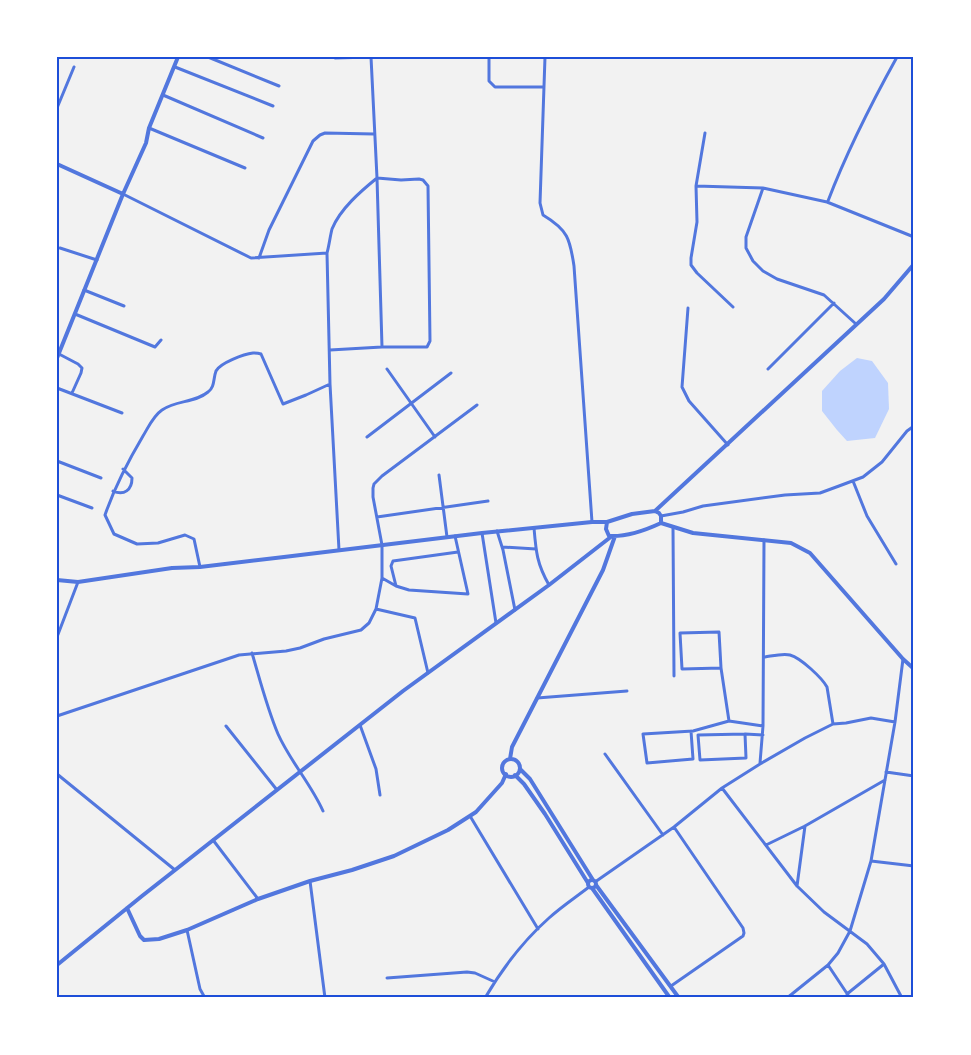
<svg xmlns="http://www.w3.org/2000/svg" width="971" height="1055" viewBox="0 0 971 1055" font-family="Karla,sans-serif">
  <rect width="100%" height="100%" fill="#f2f2f2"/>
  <!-- water -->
  <path fill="#bfd3fe" d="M 857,358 L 872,361 L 888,383 L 889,409 L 875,438 L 847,441 L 837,430 L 822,411 L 822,391 L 840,371 Z"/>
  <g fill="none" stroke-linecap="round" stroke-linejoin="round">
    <!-- minor -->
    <path stroke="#5277de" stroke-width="3" d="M 208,57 L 279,86
      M 489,57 L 489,81 L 495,87 L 544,87
      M 545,57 L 540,203 L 543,215 C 568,230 570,239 574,266 L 592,522
      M 335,58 L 371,57
      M 175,67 L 273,106
      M 163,95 L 263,138
      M 57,108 L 74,67
      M 149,128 L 245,168
      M 705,133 L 696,186 L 697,222 L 691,258 L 691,265 L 697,273 L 733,307
      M 377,178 L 401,180 L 419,179 L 423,180 L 428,186 L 430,341 L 427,347 L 382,347 Z
      M 696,186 L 763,188 L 827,202 L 914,237
      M 763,188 L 746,237 L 746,248 L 753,261 L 763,271 L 777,279 L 824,295 L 856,324
      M 123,194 L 251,258 L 327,253 L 330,384
      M 828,201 C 847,151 871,104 897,57
      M 60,248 L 97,260
      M 327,253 C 329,246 330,237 332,229 C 340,209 361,191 377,178 L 371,57
      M 259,258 L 269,230 L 313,141 L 320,135 L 325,133 L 374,134
      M 84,290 L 124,306
      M 688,308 L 682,387 L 689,401 L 728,445
      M 75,314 L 155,347 L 161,340
      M 330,350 L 382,347
      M 59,354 L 78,364 L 82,368 L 81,373 L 72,393
      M 387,369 L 435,437
      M 768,369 L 834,303
      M 57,388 L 122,413
      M 367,437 L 451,373
      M 57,461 L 101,478
      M 439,475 L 447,537
      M 853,481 L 867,516 L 896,564
      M 113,491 C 124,496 132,490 132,478 L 123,469
      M 57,495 L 92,508
      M 661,516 L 683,512 L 703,506 L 785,495 L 820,493 L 839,486 L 863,477 L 882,462 L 907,431 L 914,426
      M 377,517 L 488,501
      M 673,527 L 674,676
      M 534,528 C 536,552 537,564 549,585
      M 497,531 L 503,550 L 515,610
      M 482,533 L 496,623
      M 502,547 L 536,549
      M 200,567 L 194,539 L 185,535 L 158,543 L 137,544 L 114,534 L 105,515 C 115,486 127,463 143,436 C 148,428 153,416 162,410 C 176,400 195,403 208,392 C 215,387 213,379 216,371 C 220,363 244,354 253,353 C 256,353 258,353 261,354 L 283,404 L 306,395 L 330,384 L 339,550
      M 382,578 L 396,586 L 409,590 L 468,594 L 455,536
      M 396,586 L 391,566 L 393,561 L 458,552
      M 376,609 L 415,618 L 428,673
      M 57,637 L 78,582
      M 252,653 C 260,680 267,708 278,734 C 290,761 311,784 323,811
      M 765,657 C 772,656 783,653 790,655 C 801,658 822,678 827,687 L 833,724
      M 721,668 L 719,632 L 680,633 L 682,669 L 721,668 L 729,721 L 763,726
      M 537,698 L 627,691
      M 57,716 L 239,655 L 286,651 L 300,648 L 324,639 L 361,630 L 369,623 L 376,609 L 382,578 L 382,545 L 373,497 L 373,488 L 374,484 L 382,476 L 477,405
      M 360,725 L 376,769 L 380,795
      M 226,726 L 277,790
      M 691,731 L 693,759 L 647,763 L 643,734 L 693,731 L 729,721
      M 745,734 L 746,758 L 700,760 L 698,735 Z
      M 745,734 L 763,735
      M 605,754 L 663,835
      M 760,763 L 763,726 L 764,540
      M 886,772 L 914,776
      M 57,774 L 175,870
      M 722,788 L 797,886 L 824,912 L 867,944 L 884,964 L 902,998
      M 470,816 L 538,929
      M 213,840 L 258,899
      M 766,845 L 805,826 L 885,780
      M 871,861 L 914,866
      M 310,881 L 325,998
      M 595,882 L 674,827 L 722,788 L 760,764 L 805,738 L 833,724 L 846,723 L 871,718 L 895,722
      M 797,886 L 805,826
      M 187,930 L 200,989 L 205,998
      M 828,965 L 850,998
      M 387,978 L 467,972 L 475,973 L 495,982
      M 671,986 L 743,936 L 744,933 L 743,928 L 674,827
      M 847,994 L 884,964
      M 57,995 L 59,998
      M 485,998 C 502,969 523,941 549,918 C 561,907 576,897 589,887
      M 787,998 L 828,965 L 838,953 L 850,931 L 871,861 L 895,722 L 903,659"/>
    <!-- tertiary -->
    <path stroke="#5277de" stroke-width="4" d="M 57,164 L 123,194
      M 57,358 L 123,194 L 146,143 L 149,128 L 178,57
      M 655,511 L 884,299 L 914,264
      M 661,523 L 693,533 L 791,543 L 810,553 L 903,659 L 914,669
      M 57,580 L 78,582 L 172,568 L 200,567 L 284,557 L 482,533 L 592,522 L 607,522 L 632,514 L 655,511 L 659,513 L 661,516 L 661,523 C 646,530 626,537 609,536 L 606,529 L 607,522
      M 510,759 L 512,747 L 603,570 L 615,536
      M502 768a9 9 0 1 1 18 0a9 9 0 1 1-18 0Z
      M 520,769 L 530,779 L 593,880
      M 515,775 L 524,784 L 545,814 L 588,883
      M588 884a4 4 0 1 1 8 0a4 4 0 1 1-8 0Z
      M 596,885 L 679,998
      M 592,888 L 670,998
      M 127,908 L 140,936 L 144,940 L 159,939 L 187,930 L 258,899 L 310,881 L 352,870 L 394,856 L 448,830 L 476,812 L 502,783 L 506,774
      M 57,965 L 142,896 L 403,691 L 549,585 L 612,536"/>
  </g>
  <!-- border -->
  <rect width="971" height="1055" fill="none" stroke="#ffffff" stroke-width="117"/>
  <rect x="58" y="58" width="854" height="938" fill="none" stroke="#1d4ed8" stroke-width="2"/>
</svg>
